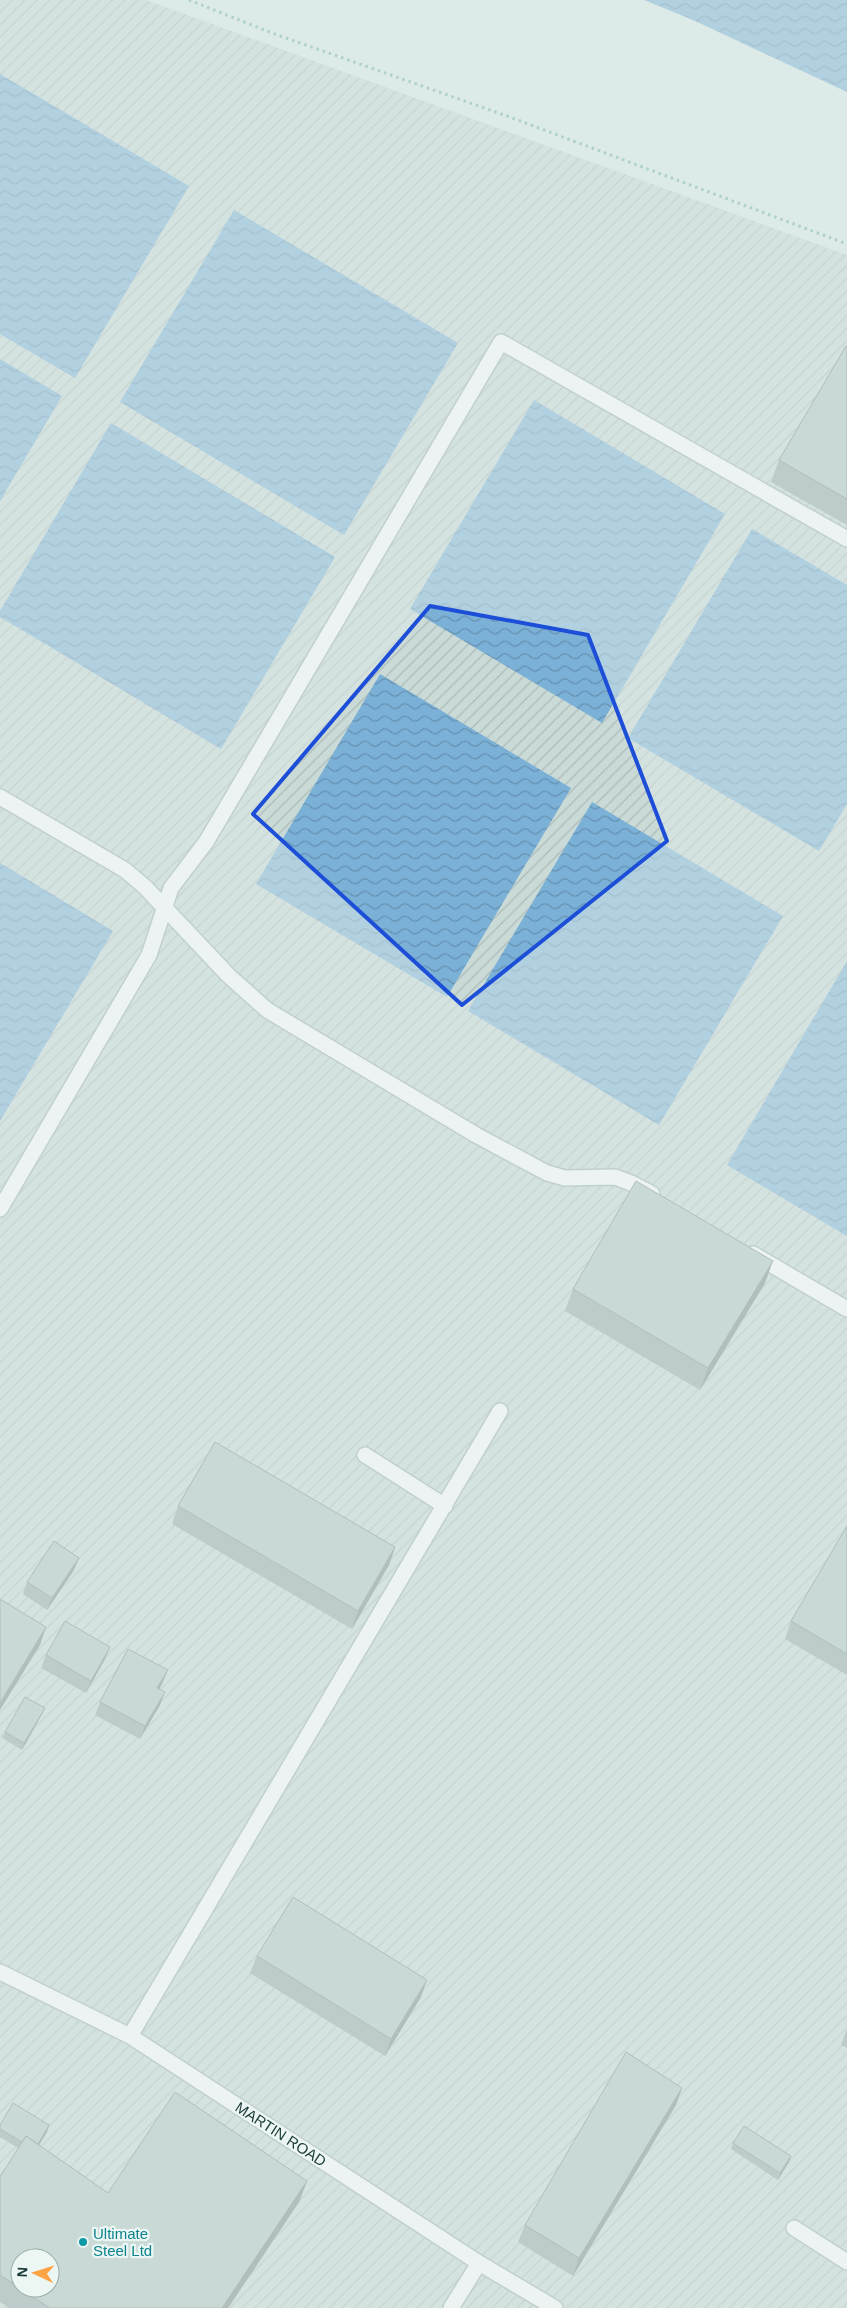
<svg xmlns="http://www.w3.org/2000/svg" width="847" height="2308" viewBox="0 0 847 2308" font-family="Helvetica,sans-serif">
  <defs>
    <pattern id="industrial-furrows" width="10" height="10" patternUnits="userSpaceOnUse" patternTransform="scale(1.25)"><rect width="10" height="10" fill="#cadad7"/><path d="M-1 1l2-2M0 10L10 0M9 11l2-2" fill="none" stroke="#adbcb9"/></pattern>
    <pattern id="water-waves" width="16" height="10" patternUnits="userSpaceOnUse" patternTransform="scale(1.25)"><rect width="16" height="10" fill="#7cb1d7"/><path d="M0 5q4-4 8 0t8 0" fill="none" stroke="#6591b0"/></pattern>
  </defs>
  <rect width="100%" height="100%" fill="#dceae8"/>
  <!-- industrial -->
  <path fill="url(#industrial-furrows)" fill-rule="evenodd" d="M 0,0 L 146,0 L 847,255 L 847,2308 L 0,2308 ZM 20,2258 L 50,2258 L 50,2288 L 20,2288 Z"/>
  <!-- water -->
  <path fill="url(#water-waves)" d="M 644,0 L 847,0 L 847,92 L 693,20 Z
    M 0,74 L 189,186 L 75,378 L 0,334 Z
    M 234,210 L 458,343 L 344,535 L 120,402 Z
    M 0,359 L 62,396 L 0,501 Z
    M 534,400 L 725,514 L 602,723 L 410,609 Z
    M 111,423 L 335,557 L 221,749 L 0,617 L 0,611 Z
    M 752,529 L 847,585 L 847,804 L 819,851 L 628,738 Z
    M 380,674 L 571,788 L 447,997 L 256,884 Z
    M 592,802 L 783,916 L 659,1125 L 468,1011 Z
    M 0,863 L 113,931 L 0,1121 Z
    M 847,961 L 847,1236 L 727,1165 Z"/>
  <g fill="none" stroke-linecap="round" stroke-linejoin="round">
    <!-- minor casing -->
    <g stroke="#9fb2b1" stroke-width="18">
      <path id="minor" d="M 0,797 L 125,870 L 145,887 L 229,976 L 267,1010 L 476,1135 L 547,1173 L 565,1178 L 615,1177 L 631,1183 L 652,1194
        M 0,1209 L 149,955 L 171,888 L 206,842 L 501,342 L 847,539
        M 753,1254 L 847,1309
        M 365,1455 L 445,1506
        M 0,1972 L 130,2036 L 479,2263 L 555,2308
        M 130,2036 L 500,1411
        M 794,2228 L 847,2262
        M 451,2308 L 479,2263"/>
    </g>
    <!-- path -->
    <path stroke="#78b2af" stroke-width="3" stroke-dasharray="2.5 4" stroke-linecap="butt" d="M 189,0 L 272,33 L 507,116 L 847,244"/>
    <!-- minor -->
    <use href="#minor" stroke="#fff" stroke-width="15"/>
  </g>
  <!-- wall -->
  <path fill="#98a9a7" d="M 847,347 L 847,525 L 771,482 L 779,460 Z
    M 765,1283 L 700,1390 L 565,1311 L 573,1289 Z
    M 178,1506 L 395,1547 L 389,1565 L 352,1629 L 172,1524 Z
    M 847,1526 L 847,1675 L 785,1639 L 791,1621 Z
    M 74,1570 L 47,1610 L 23,1594 L 27,1582 Z
    M 110,1647 L 105,1659 L 86,1693 L 41,1668 L 46,1655 Z
    M 163,1682 L 159,1689 L 160,1705 L 140,1739 L 95,1715 L 100,1702 Z
    M 45,1708 L 42,1714 L 22,1750 L 2,1738 L 5,1732 Z
    M 257,1956 L 421,1997 L 385,2056 L 250,1973 Z
    M 847,2028 L 847,2048 L 841,2045 Z
    M 682,2088 L 676,2105 L 573,2276 L 518,2242 L 525,2225 Z
    M 0,2125 L 47,2132 L 39,2145 L 108,2193 L 307,2181 L 299,2202 L 228,2308 L 9,2308 L 0,2302 L 0,2177 L 18,2148 L 0,2137 Z
    M 733,2143 L 789,2162 L 778,2180 L 731,2149 Z"/>
  <!-- shaded-wall -->
  <path fill="#7c8a88" d="M 773,1261 L 765,1283 L 700,1390 L 708,1368 Z
    M 395,1547 L 389,1565 L 352,1629 L 358,1611 Z
    M 79,1558 L 74,1570 L 47,1610 L 52,1598 Z
    M 46,1627 L 40,1645 L 0,1710 L 0,1703 Z
    M 110,1647 L 105,1659 L 86,1693 L 91,1681 Z
    M 168,1670 L 163,1682 L 153,1701 L 157,1688 Z
    M 165,1692 L 160,1705 L 140,1739 L 145,1726 Z
    M 45,1708 L 42,1714 L 22,1750 L 24,1743 Z
    M 427,1980 L 421,1997 L 385,2056 L 391,2039 Z
    M 682,2088 L 676,2105 L 573,2276 L 579,2258 Z
    M 49,2125 L 47,2132 L 32,2156 L 34,2150 Z
    M 791,2156 L 789,2162 L 778,2180 L 780,2173 Z
    M 307,2181 L 299,2202 L 228,2308 L 222,2308 Z"/>
  <!-- building -->
  <path fill="#b1c5c2" stroke="#7c8a88" d="M 846,346 L 847,347 L 847,499 L 779,460 Z
    M 636,1181 L 773,1261 L 708,1368 L 573,1289 Z
    M 215,1442 L 395,1547 L 358,1611 L 178,1506 Z
    M 847,1526 L 847,1654 L 791,1621 Z
    M 54,1541 L 79,1558 L 52,1598 L 27,1582 Z
    M 0,1599 L 46,1627 L 0,1703 Z
    M 65,1621 L 110,1647 L 91,1681 L 46,1655 Z
    M 128,1649 L 168,1670 L 157,1688 L 165,1692 L 145,1726 L 100,1702 Z
    M 25,1697 L 45,1708 L 24,1743 L 5,1732 Z
    M 293,1897 L 427,1980 L 391,2039 L 257,1956 Z
    M 626,2052 L 682,2088 L 579,2258 L 525,2225 Z
    M 175,2092 L 307,2181 L 222,2308 L 50,2308 L 20,2288 L 50,2288 L 50,2258 L 20,2258 L 20,2288 L 0,2275 L 0,2177 L 26,2136 L 108,2193 Z
    M 13,2103 L 49,2125 L 38,2144 L 26,2136 L 22,2142 L 0,2129 L 0,2125 Z
    M 744,2126 L 791,2156 L 780,2173 L 733,2143 Z"/>
  <!-- marked area -->
  <path d="M0 0H847V2308H0ZM 430,606 L 588,635 L 667,841 L 462,1005 L 253,814 Z" fill="#dceae8" fill-opacity=".55" fill-rule="evenodd"/>
  <path fill="none" stroke="#1d4ed8" stroke-width="4" stroke-linejoin="round" d="M 430,606 L 588,635 L 667,841 L 462,1005 L 253,814 Z"/>
  <!-- markers -->
  <circle fill="#0f9aa8" stroke="#ecf7f4" stroke-width="2" cx="83" cy="2242" r="5"/>
  <g text-anchor="middle" dominant-baseline="central" stroke-width="4.5" stroke-linejoin="round" paint-order="stroke">
    <!-- street labels -->
    <g font-size="15" fill="#1c3b3b" stroke="#ecf7f4">
      <text transform="translate(281 2134) rotate(33)">MARTIN ROAD</text>
    </g>
    <!-- culture labels -->
    <g font-size="15" fill="#0d838f" stroke="#ecf7f4" text-anchor="start">
      <text x="93" y="2233">Ultimate<tspan x="93" dy="17">Steel Ltd</tspan></text>
    </g>
  </g>
  <!-- north arrow -->
  <g transform="translate(35 2273) rotate(274)"><circle r="24" fill="#ecf7f4" stroke="#99acaa"/>
  <path d="M0-4L9 19L0 12L-9 19Z" fill="#ffa445"/>
  <text y="-8" font-size="14" font-weight="bold" text-anchor="middle" fill="#1c3b3b">N</text>
  </g>
</svg>
